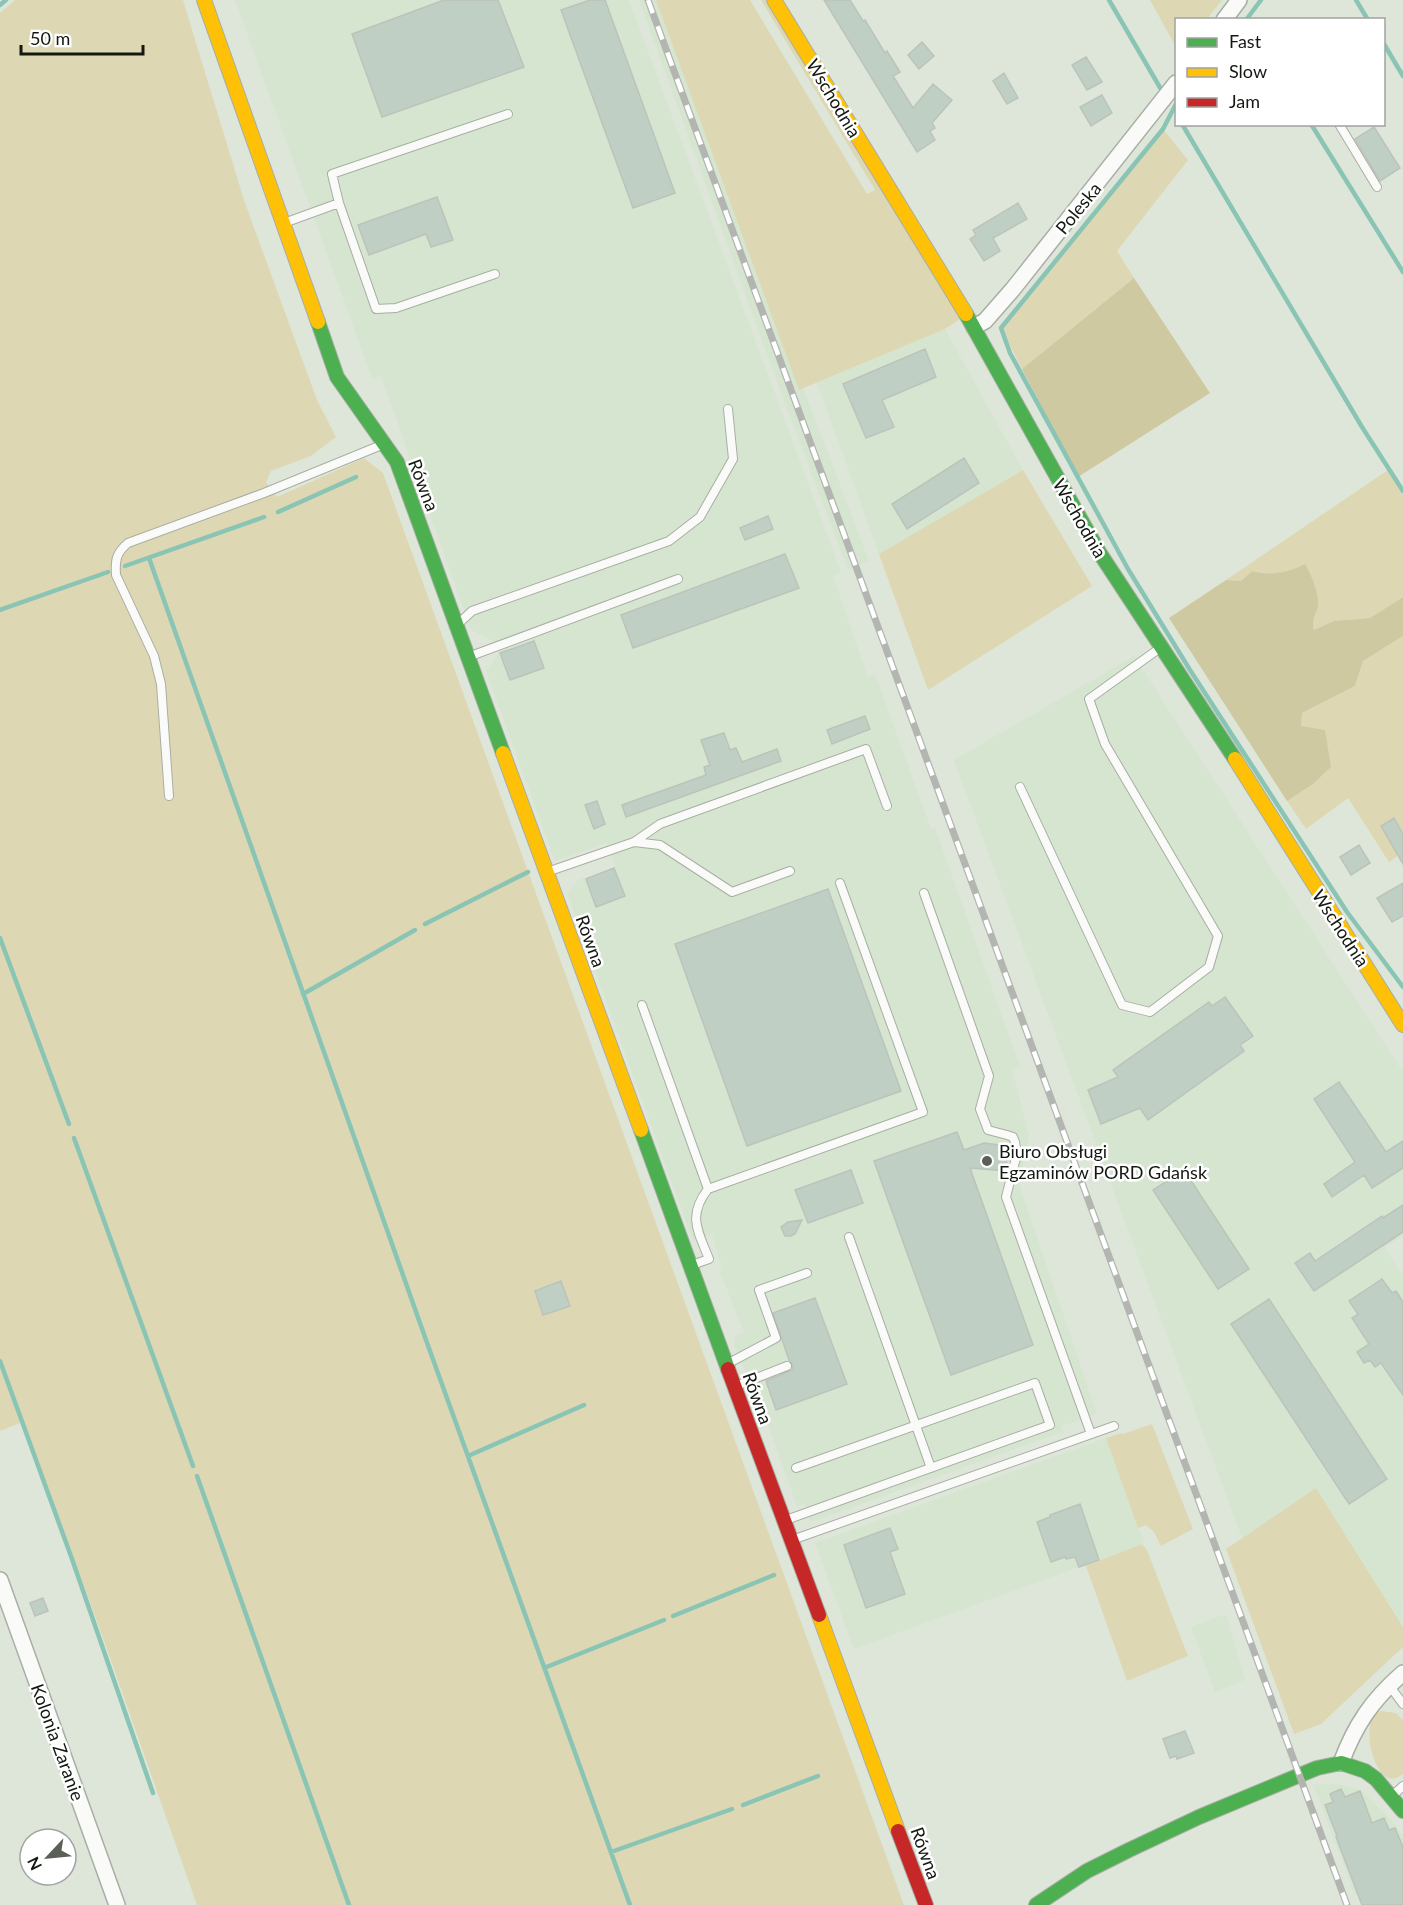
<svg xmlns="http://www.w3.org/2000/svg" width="1403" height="1905" viewBox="0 0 1403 1905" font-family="Lato,sans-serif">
  <rect width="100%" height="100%" fill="#dee6da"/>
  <!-- built -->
  <path fill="#d6e5d0" d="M 235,0 L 629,0 L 841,572 L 833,576 L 868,677 L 875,674 L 931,829 L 935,828 L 1020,1067 L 1012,1070 L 1029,1135 L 1019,1184 L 1097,1414 L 1061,1426 L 1063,1432 L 811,1522 L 805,1504 L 797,1506 L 767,1422 L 734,1345 L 735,1336 L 744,1332 L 719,1270 L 722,1268 L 712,1234 L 693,1241 L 567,893 L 578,880 L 615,867 L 607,843 L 555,861 L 486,671 L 498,655 L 492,640 L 471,630 L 381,376 L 372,378 Z
    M 639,0 L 656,0 L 869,561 L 848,570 L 773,371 Z
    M 945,329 L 1023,470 L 879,554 L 817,383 Z
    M 1134,656 L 1403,1072 L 1403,1236 L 1385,1247 L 1403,1276 L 1402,1625 L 1316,1488 L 1242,1538 L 954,760 Z
    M 1106,1438 L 1144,1543 L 1086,1566 L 1085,1565 L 1079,1567 L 854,1649 L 815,1543 Z
    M 1226,1614 L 1245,1680 L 1215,1692 L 1191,1627 Z
    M 1313,1784 L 1344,1785 L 1362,1791 L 1393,1822 L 1403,1836 L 1403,1876 L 1355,1895 Z"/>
  <!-- green -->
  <path fill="#ddd8b3" d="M 15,0 L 183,0 L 244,200 L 317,400 L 336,437 L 311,456 L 271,471 L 266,482 L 277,497 L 364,458 L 383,473 L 904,1905 L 197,1905 L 104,1641 L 0,1357 L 0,13 Z
    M 656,0 L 750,0 L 867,194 L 875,190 L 761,0 L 768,0 L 960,319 L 945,329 L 799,390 Z
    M 1150,0 L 1222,0 L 1207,19 L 1176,20 L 1176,47 Z
    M 1163,129 L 1188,160 L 1117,251 L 1134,278 L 1022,369 L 1001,328 Z
    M 1023,470 L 1092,586 L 928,690 L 879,554 Z
    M 1388,470 L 1403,495 L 1403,597 L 1370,618 L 1334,621 L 1314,630 L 1312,623 L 1318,602 L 1290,572 L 1271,574 L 1252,571 L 1241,581 L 1226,580 Z
    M 1403,636 L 1403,852 L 1389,862 L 1348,798 L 1306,829 L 1287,801 L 1313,784 L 1331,767 L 1301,726 L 1302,713 L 1355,686 L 1363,661 Z
    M 0,1365 L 20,1423 L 0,1431 Z
    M 1152,1424 L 1193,1529 L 1161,1546 L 1154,1532 L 1146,1525 L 1138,1528 L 1106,1438 L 1122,1433 L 1123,1434 Z
    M 1316,1488 L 1403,1627 L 1403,1647 L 1321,1724 L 1294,1734 L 1226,1549 Z
    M 1142,1544 L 1147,1550 L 1188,1656 L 1127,1681 L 1086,1566 Z
    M 1380,1711 L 1396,1713 L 1403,1720 L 1403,1774 C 1399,1777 1394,1780 1389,1778 C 1371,1772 1360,1718 1380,1711 Z"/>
  <!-- forest -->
  <path fill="#cfc9a1" d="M 1134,278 L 1210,393 L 1078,477 L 1022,369 Z
    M 1305,564 C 1311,574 1317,589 1318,601 C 1319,612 1310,619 1314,630 L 1334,621 L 1370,618 L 1403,597 L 1403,636 L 1363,661 L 1355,686 L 1302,713 L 1301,726 L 1325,730 L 1331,767 L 1313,784 L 1287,801 L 1169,618 L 1226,580 L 1241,581 L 1252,571 C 1272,576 1287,573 1305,564 Z"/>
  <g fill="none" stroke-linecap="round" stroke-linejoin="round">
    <!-- stream -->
    <path stroke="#89c4b5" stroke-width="4.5" d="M 1109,0 L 1162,91
      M 1356,0 L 1368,20
      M 0,5 L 6,0
      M 1246,20 L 1261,0
      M 1384,44 L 1403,76
      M 1176,104 L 1163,129 L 1001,328 L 1010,353 L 1128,569 L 1190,670 L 1347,912 L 1403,987
      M 1182,124 L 1362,427 L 1403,491
      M 1311,124 L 1403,272
      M 278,512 L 356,477
      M 149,558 L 426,1340 L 630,1905
      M 125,566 L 264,517
      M 0,610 L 108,572
      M 425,924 L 528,872
      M 0,938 L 69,1124
      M 303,994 L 415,930
      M 74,1138 L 193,1466
      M 0,1361 L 72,1559 L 153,1793
      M 468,1456 L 584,1405
      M 197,1476 L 349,1905
      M 673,1616 L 774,1575
      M 544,1668 L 664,1620
      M 743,1805 L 818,1776
      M 611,1852 L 732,1809"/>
  </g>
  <!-- building -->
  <path fill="#c0cfc4" stroke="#bbc3bb" stroke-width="1.5" d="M 444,0 L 498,0 L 524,67 L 382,117 L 352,34 Z
    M 590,0 L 605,0 L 675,193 L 633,208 L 561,10 Z
    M 824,0 L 850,0 L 863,21 L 865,20 L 885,53 L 887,51 L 900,72 L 893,76 L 913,108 L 933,84 L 952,100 L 932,123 L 935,128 L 930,131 L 935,140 L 917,152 Z
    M 922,42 L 934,56 L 919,69 L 908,55 Z
    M 1086,57 L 1102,82 L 1087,90 L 1072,65 Z
    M 1004,73 L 1018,98 L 1007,104 L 993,81 Z
    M 1102,95 L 1112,113 L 1091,126 L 1080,107 Z
    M 1374,127 L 1400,168 L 1380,181 L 1355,139 Z
    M 437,197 L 453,240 L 431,247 L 426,234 L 369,255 L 358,225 Z
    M 1018,203 L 1027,219 L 993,238 L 1000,251 L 984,261 L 970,239 L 976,235 L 973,230 Z
    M 925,349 L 936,377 L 882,400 L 894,427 L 866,438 L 843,384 Z
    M 964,458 L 979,483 L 907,529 L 892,504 Z
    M 768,516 L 773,529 L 745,540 L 740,528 Z
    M 785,554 L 799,588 L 633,648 L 621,615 Z
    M 534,641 L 544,668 L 510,680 L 500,653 Z
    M 865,716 L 870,729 L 832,744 L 827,730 Z
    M 724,733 L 730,750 L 736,748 L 742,762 L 777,749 L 781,761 L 626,817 L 622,805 L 706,775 L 704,767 L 710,765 L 701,740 Z
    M 597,801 L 605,824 L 594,829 L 585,805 Z
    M 1394,818 L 1403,834 L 1403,864 L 1381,826 Z
    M 1359,845 L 1370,863 L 1351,875 L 1340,857 Z
    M 614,868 L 625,896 L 596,907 L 586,879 Z
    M 1403,883 L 1403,916 L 1392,922 L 1377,898 Z
    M 828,889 L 901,1091 L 747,1146 L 675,944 Z
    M 1225,997 L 1253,1036 L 1240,1045 L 1244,1051 L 1148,1120 L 1140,1108 L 1101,1124 L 1088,1090 L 1118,1077 L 1113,1070 L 1209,1002 L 1212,1006 Z
    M 1339,1082 L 1386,1152 L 1403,1141 L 1403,1168 L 1372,1188 L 1364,1175 L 1332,1197 L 1324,1184 L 1355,1162 L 1314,1099 Z
    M 957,1132 L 964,1150 L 984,1143 L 1008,1146 L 1006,1171 L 970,1168 L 1033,1345 L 951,1375 L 874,1161 Z
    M 851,1170 L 863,1203 L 808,1223 L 795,1190 Z
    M 1184,1170 L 1249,1269 L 1218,1289 L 1153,1190 Z
    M 1403,1205 L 1403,1232 L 1314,1291 L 1295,1263 L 1310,1253 L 1315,1261 L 1382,1216 L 1383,1218 Z
    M 802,1220 L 795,1234 L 791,1236 L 785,1236 L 781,1227 L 788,1222 Z
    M 1382,1279 L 1392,1293 L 1396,1291 L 1403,1302 L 1403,1395 L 1381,1363 L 1375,1367 L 1370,1360 L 1364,1363 L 1357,1352 L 1369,1344 L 1352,1318 L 1358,1314 L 1349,1301 Z
    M 561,1281 L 570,1306 L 543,1315 L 535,1291 Z
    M 815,1298 L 847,1384 L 776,1410 L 766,1381 L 792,1370 L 793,1366 L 789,1360 L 773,1313 Z
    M 1269,1299 L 1387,1479 L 1349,1504 L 1231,1324 Z
    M 1080,1504 L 1099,1560 L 1079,1567 L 1075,1557 L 1066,1559 L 1065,1557 L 1051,1562 L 1037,1522 L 1050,1517 L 1050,1515 Z
    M 890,1528 L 898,1549 L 890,1552 L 905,1594 L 866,1608 L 844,1545 Z
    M 43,1598 L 48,1611 L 35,1616 L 30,1603 Z
    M 1185,1731 L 1194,1753 L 1177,1759 L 1176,1756 L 1170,1758 L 1163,1739 Z
    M 1341,1789 L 1345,1797 L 1360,1791 L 1372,1823 L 1384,1818 L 1389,1830 L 1395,1828 L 1403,1847 L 1403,1905 L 1362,1905 L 1336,1837 L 1337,1836 L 1325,1805 L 1333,1802 L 1330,1794 Z"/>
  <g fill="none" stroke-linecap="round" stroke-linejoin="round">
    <!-- lane casing -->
    <g stroke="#a8aea4" stroke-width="10">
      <path id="lane" d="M 1339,124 L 1377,187
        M 339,203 L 332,174 L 508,114
        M 284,223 L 339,203 L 376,309 L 396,308 L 495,274
        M 458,624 L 472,611 L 669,541 L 700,517 L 733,459 L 728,409
        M 468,657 L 678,579
        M 1020,787 L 1122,1005 L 1150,1012 L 1209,967 L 1218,936 L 1105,744 L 1089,699 L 1160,648
        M 169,796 L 161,684 L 154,656 L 116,575 C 115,560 116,553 128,543 L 264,493 L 384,444
        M 634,842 L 660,845 L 732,892 L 790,871
        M 547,872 L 634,842 L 660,824 L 866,749 L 887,806
        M 924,893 L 989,1076 L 980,1109 L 988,1130 L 1007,1135 L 1013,1137 L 1015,1142 L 1017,1154 L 1006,1197 L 1091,1434
        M 642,1005 L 708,1189
        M 849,1237 L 931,1468
        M 692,1265 L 709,1259 C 698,1231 687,1216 708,1189 L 923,1112 L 840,883
        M 727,1364 L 776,1338 L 759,1290 L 807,1273
        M 736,1386 L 787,1366
        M 786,1520 L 1050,1425 L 1035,1383 L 796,1468
        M 792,1540 L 1114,1426
        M 1389,1685 L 1403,1704
        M 1392,1796 L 1403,1786"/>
    </g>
    <!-- street casing -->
    <g stroke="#a8aea4" stroke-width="18">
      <path id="street" d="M 1224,20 L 1239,0
        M 974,327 L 985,321 L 1013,289 L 1176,83
        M 0,1580 L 117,1905
        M 1341,1763 C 1355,1725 1372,1700 1403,1673"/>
    </g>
    <!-- fast casing -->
    <g stroke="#a8aea4" stroke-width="16">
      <path id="fast" d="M 966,314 L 1099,552 L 1235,759
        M 318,322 L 337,377 L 397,462 L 503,753
        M 641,1130 L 728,1369
        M 1036,1905 L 1087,1871 L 1129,1850 L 1199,1817 L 1317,1768 L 1341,1763 L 1365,1771 L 1376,1779 L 1403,1811"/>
    </g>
    <!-- slow casing -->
    <g stroke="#a8aea4" stroke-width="16">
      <path id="slow" d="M 204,0 L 318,322
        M 774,0 L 966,314
        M 503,753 L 641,1130
        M 1235,759 L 1403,1025
        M 819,1615 L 898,1831"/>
    </g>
    <!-- jam casing -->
    <g stroke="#a8aea4" stroke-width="16">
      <path id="jam" d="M 728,1369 L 819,1615
        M 898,1831 L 926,1905"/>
    </g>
    <!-- lane -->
    <use href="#lane" stroke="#fafbf9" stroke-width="8"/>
    <!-- street -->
    <use href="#street" stroke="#fafbf9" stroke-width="15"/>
    <!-- fast -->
    <use href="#fast" stroke="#4caf50" stroke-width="14"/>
    <!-- slow -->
    <use href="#slow" stroke="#ffc107" stroke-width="14"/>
    <!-- jam -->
    <use href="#jam" stroke="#c62828" stroke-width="14"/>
    <!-- rail casing -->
    <g stroke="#b3b5b1" stroke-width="7">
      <path id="rail" d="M 648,0 L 1347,1905"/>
    </g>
    <!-- rail -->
    <use href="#rail" stroke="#fff" stroke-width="4.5" stroke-dasharray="14" stroke-linecap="butt"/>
  </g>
  <!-- markers -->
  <circle fill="#5a6057" stroke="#fff" stroke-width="2" cx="987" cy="1161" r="6"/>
  <g text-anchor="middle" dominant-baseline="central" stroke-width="5" stroke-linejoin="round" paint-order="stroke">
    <!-- street labels -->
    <g font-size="18" fill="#131811" stroke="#fff">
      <text transform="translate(834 98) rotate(59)">Wschodnia</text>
      <text transform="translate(1078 208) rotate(-51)">Poleska</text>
      <text transform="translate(424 485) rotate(69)">Równa</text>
      <text transform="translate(1080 518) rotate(60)">Wschodnia</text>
      <text transform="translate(1341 928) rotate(57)">Wschodnia</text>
      <text transform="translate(591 941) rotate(70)">Równa</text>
      <text transform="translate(758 1398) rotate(70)">Równa</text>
      <text transform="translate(58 1742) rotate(70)">Kolonia Zaranie</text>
      <text transform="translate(926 1853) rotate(70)">Równa</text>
    </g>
    <!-- poi labels -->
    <g font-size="18" fill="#131811" stroke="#fff" text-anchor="start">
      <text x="999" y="1151">Biuro Obsługi<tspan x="999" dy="21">Egzaminów PORD Gdańsk</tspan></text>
    </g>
  </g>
  <!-- legend -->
  <rect x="1175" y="18" width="210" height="108" fill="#ffffff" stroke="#a1a3a0" stroke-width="1.5"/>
  <rect x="1187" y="38" width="30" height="9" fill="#4caf50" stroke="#a1a3a0" stroke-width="1.5"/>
  <text x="1229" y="48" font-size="18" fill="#131811">Fast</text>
  <rect x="1187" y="68" width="30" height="9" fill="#ffc107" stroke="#a1a3a0" stroke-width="1.5"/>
  <text x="1229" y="78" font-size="18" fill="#131811">Slow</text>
  <rect x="1187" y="98" width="30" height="9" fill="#c62828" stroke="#a1a3a0" stroke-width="1.5"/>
  <text x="1229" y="108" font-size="18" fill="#131811">Jam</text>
  <!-- north arrow -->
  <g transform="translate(48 1857) rotate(244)"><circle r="28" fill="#ffffff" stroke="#a1a3a0" stroke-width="1.5"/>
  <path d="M0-4.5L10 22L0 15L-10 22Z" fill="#5a6057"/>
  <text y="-9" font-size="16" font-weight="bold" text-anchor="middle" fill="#131811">N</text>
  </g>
  <!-- scale -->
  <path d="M21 45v9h122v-9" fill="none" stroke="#131811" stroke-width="3"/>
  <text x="30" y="45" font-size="18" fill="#131811" stroke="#ffffff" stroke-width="4.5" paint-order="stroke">50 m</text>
</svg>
